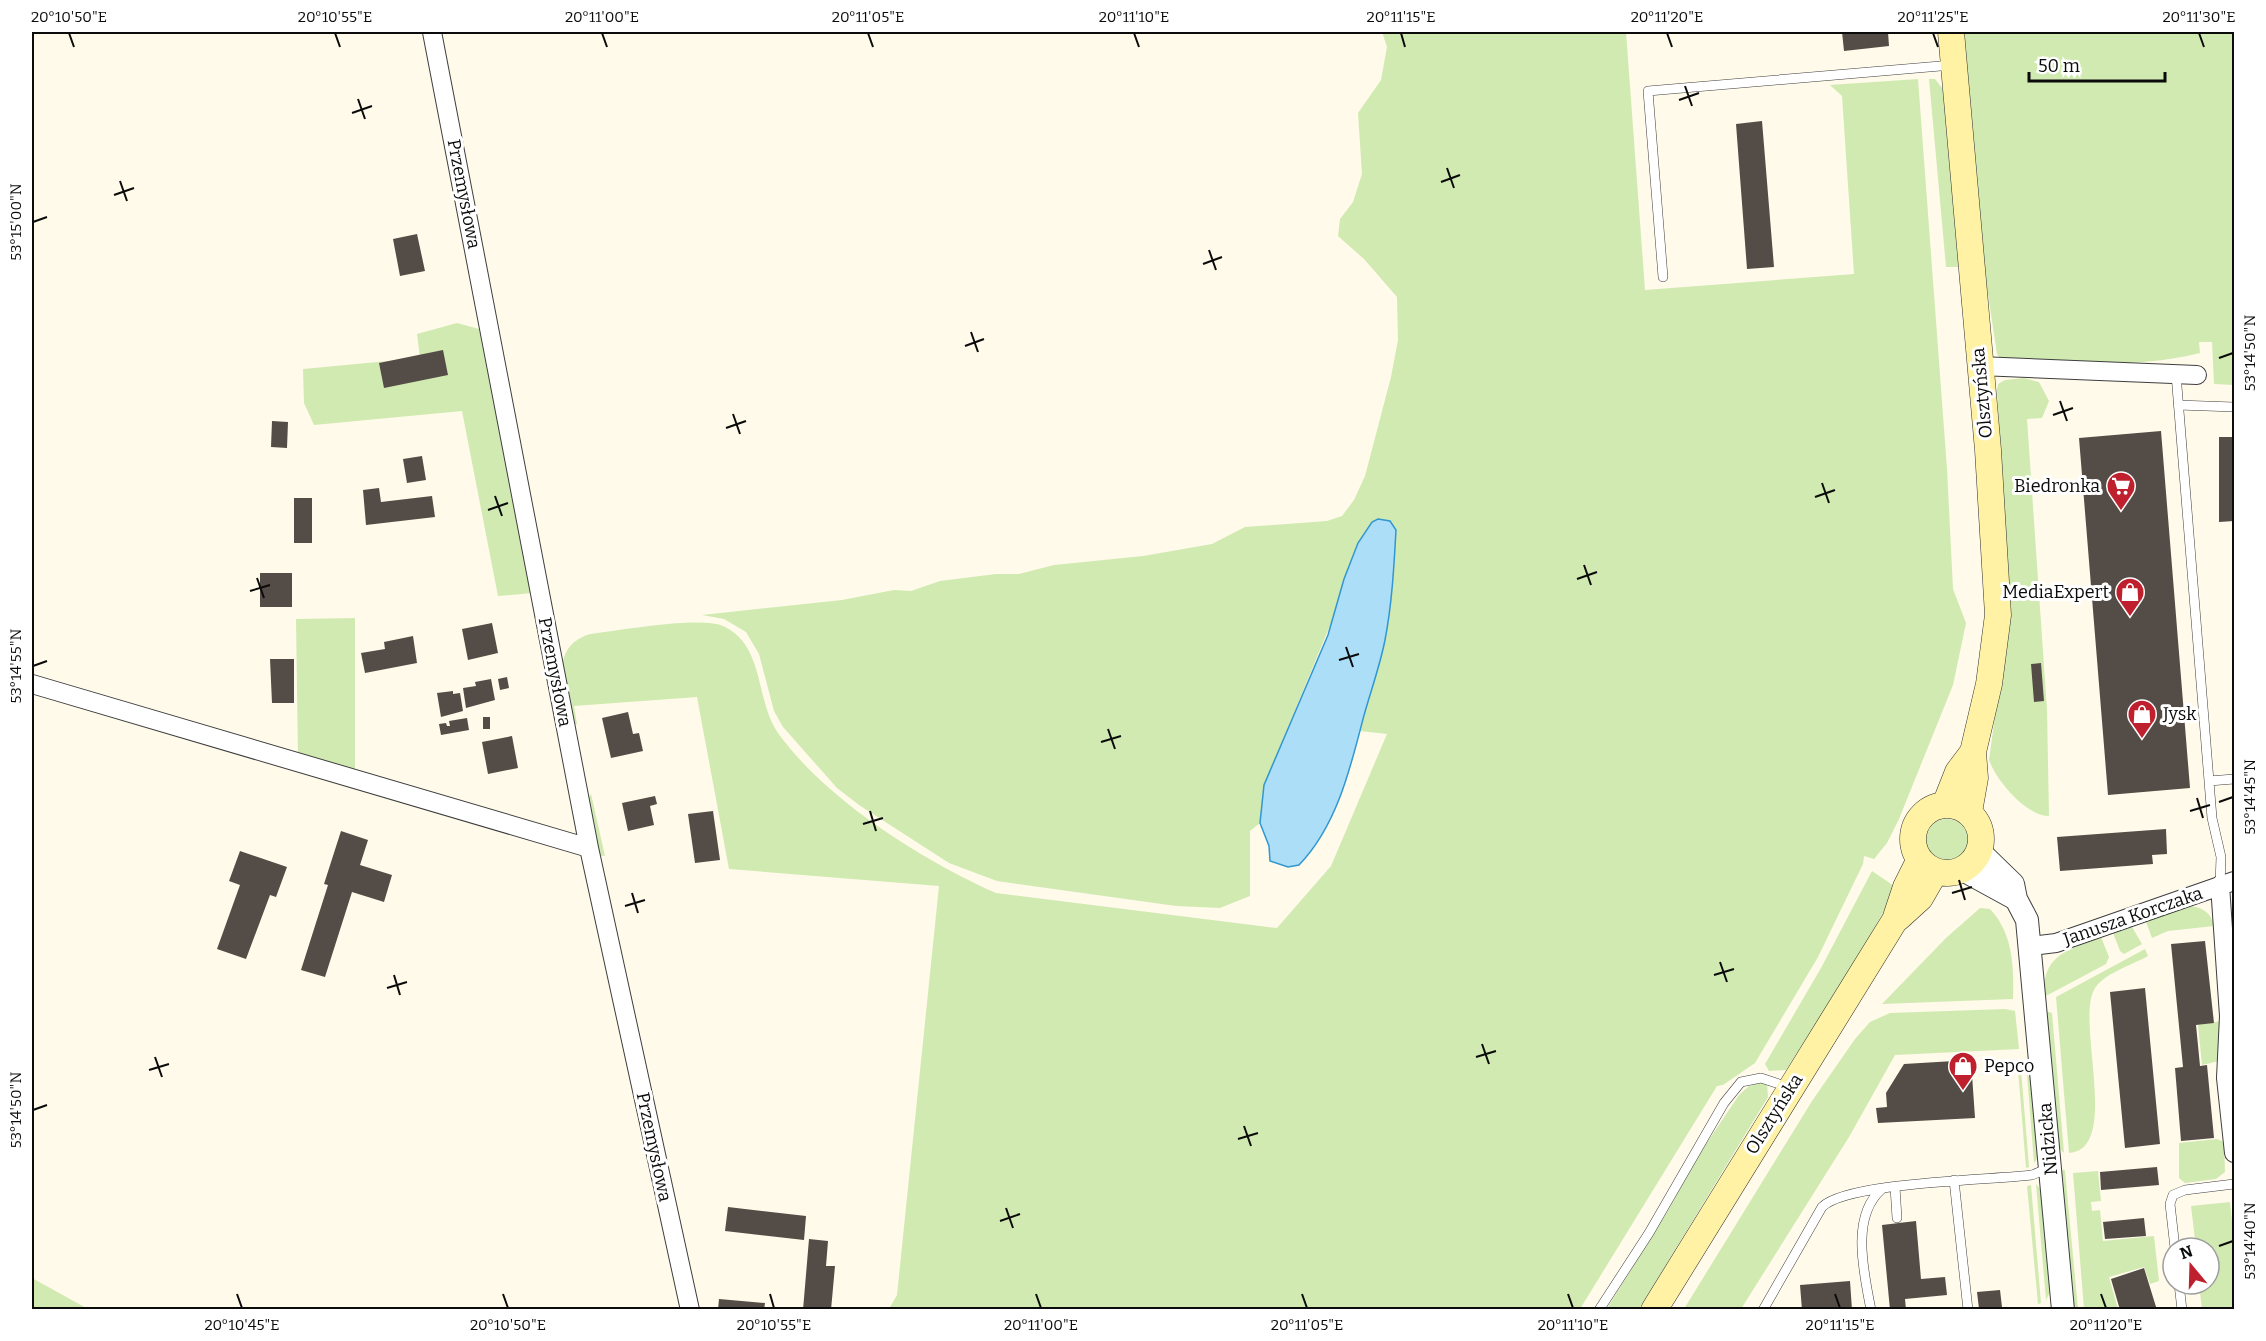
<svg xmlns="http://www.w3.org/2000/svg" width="2266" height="1341" viewBox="0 0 2266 1341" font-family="Bitter,serif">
  <rect width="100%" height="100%" fill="#fffae9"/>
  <!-- green -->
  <path fill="#d1eab2" d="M 1382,32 L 1626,32 L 1645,290 L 1854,274 L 1842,96 L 1830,85 L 1918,79 L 1947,469 L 1953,589 L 1966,623 L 1953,685 L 1899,819 L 1887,843 L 1874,859 L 1864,856 L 1863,864 L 1818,957 L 1755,1063 L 1723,1085 L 1717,1086 L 1580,1309 L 889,1309 L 897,1295 L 939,886 L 729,869 L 697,697 L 574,706 L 577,724 L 572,725 C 566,691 546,648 590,634 C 619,631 702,615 725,627 C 765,647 755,700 778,733 C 825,799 923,861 996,893 L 1277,928 L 1331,866 L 1387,734 L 1360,731 L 1384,642 L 1396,530 L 1390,521 L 1336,611 L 1264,785 L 1260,823 L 1250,831 L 1250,896 L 1220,908 L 1176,906 L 997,881 L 949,863 L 859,805 L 837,788 L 783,727 L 774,711 L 759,654 L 746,632 L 724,619 L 702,615 L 842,600 L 894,590 L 911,591 L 940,581 L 996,574 L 1019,574 L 1054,565 L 1143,556 L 1212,544 L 1245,527 L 1327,521 L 1342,516 L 1354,500 L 1365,476 L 1391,377 L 1398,340 L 1397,297 L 1364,259 L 1338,236 L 1340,219 L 1353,202 L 1362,174 L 1358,113 L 1381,80 L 1387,47 Z
    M 1961,32 L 2234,32 L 2234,385 L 2214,384 L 2212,342 L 2199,342 L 2200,353 C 2135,369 2068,363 2002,361 L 1997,354 L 1980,241 Z
    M 1929,79 L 1935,79 L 1946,93 L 1960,261 L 1958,267 L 1946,267 Z
    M 457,323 L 479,329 L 533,593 L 498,596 L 462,411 L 314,425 L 304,403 L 303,369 L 420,358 L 417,334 Z
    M 2024,378 L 2039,382 L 2049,401 L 2042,418 L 2027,419 L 2047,710 L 2049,816 C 2026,816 1996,780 1989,760 L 2007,628 L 2008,575 L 1997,390 L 1998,384 L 2005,380 Z
    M 355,618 L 355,770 L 298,757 L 296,619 Z
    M 591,794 L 605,856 L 597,855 L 586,801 Z
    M1926 840a21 21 0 1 1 42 0a21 21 0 1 1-42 0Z
    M 1872,871 L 1897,888 L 1845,979 L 1786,1070 L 1769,1071 L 1765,1064 L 1821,968 Z
    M 2188,906 C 2202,907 2211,912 2214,926 L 2168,931 L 2152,938 L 2146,922 Z
    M 1980,908 L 1990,909 C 2013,933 2014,967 2013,999 L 1882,1004 L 1946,938 Z
    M 2132,927 L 2142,944 L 2124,954 L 2120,951 L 2113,933 Z
    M 2101,937 L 2109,957 L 2106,964 L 2044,997 C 2042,954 2067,951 2101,937 Z
    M 2145,949 L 2148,956 C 2132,965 2102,974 2094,990 C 2076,1023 2121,1150 2069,1153 L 2056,997 Z
    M 2005,1009 L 2015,1011 L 2019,1049 L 1895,1055 L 1849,1137 L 1741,1309 L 1684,1309 L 1812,1101 L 1855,1039 L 1870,1022 L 1890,1013 Z
    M 2045,1011 L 2052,1013 L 2064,1153 L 2057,1146 Z
    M 2221,1021 L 2219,1061 L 2202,1065 L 2198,1025 Z
    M 2018,1069 L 2021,1070 L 2029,1167 L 2026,1168 Z
    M 2027,1074 L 2033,1083 L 2039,1156 L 2034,1163 Z
    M 1760,1083 L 1767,1084 L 1768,1097 L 1639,1309 L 1606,1310 L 1669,1209 L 1696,1159 L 1739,1095 L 1749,1086 Z
    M 2217,1139 L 2224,1142 L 2225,1172 L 2216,1179 L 2185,1183 L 2179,1178 L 2179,1143 Z
    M 2064,1169 L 2065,1171 L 2078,1309 L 2070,1309 L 2061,1172 Z
    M 2098,1171 L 2101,1201 L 2091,1202 L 2092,1211 L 2100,1210 L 2103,1241 L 2154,1236 L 2159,1281 L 2150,1284 L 2144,1267 L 2109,1277 L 2118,1309 L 2084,1309 L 2073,1173 Z
    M 2036,1184 L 2042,1191 L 2050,1292 L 2046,1300 Z
    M 2031,1185 L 2041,1303 L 2038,1304 L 2027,1186 Z
    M 2230,1202 L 2234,1240 L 2234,1309 L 2202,1309 L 2199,1284 L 2209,1284 L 2209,1248 L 2196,1248 L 2191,1206 Z
    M 32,1278 L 88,1309 L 32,1309 Z"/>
  <!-- water -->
  <path fill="#acdef8" stroke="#3197d1" stroke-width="1.5" d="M 1378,519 L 1390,521 L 1396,530 C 1394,566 1392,604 1385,640 C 1380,666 1370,693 1363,719 C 1350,770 1336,827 1299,865 L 1288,867 L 1270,861 L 1269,846 L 1260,823 L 1264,785 L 1328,635 L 1344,579 L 1358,543 L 1372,522 Z"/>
  <!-- building -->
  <path fill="#544c47" d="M 1842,32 L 1888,32 L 1889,46 L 1844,51 Z
    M 1762,121 L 1774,267 L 1747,269 L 1736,124 Z
    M 417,234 L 425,271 L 400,276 L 393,239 Z
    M 443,350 L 448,375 L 384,388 L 379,363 Z
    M 272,421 L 288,422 L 287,448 L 271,447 Z
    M 2161,431 L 2190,788 L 2108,795 L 2079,438 Z
    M 2219,437 L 2234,437 L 2234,521 L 2219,522 Z
    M 422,456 L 426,480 L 407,483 L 403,459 Z
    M 379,488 L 381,502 L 432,496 L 435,517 L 366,525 L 363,490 Z
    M 294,498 L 312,498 L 312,543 L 294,543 Z
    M 260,573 L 292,573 L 292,607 L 260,607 Z
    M 492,623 L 498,653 L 468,660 L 462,629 Z
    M 413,636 L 417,663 L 365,673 L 361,653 L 385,649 L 384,642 Z
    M 270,659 L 294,659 L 294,703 L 272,703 Z
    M 2041,663 L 2044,701 L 2034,702 L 2031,664 Z
    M 507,677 L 509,688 L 500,690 L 498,679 Z
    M 491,679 L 495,700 L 466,708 L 463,688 L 476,686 L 475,682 Z
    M 453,691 L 453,694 L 460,693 L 463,711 L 441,717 L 437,693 Z
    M 628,712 L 633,734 L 639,733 L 643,751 L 611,758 L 602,718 Z
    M 483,717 L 490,717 L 490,729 L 483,729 Z
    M 467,718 L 469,730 L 441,735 L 439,724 L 446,723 L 447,726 L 450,726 L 449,721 Z
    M 512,736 L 518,768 L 488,774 L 482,742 Z
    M 655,796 L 657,804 L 650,806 L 654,825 L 628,831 L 622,803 Z
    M 713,811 L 720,860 L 695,863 L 688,814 Z
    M 2166,829 L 2167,854 L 2152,855 L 2153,864 L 2060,871 L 2057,837 Z
    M 341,831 L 368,840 L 360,865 L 392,875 L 384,902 L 352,892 L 325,977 L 301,970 L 328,885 L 324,884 Z
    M 240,851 L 287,867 L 276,897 L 270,895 L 246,959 L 217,949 L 240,885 L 229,881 Z
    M 2205,941 L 2214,1023 L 2196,1025 L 2200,1066 L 2207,1065 L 2214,1138 L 2181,1141 L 2175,1068 L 2183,1067 L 2171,944 Z
    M 2145,988 L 2160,1144 L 2125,1148 L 2110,992 Z
    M 1971,1060 L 1975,1118 L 1878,1123 L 1876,1108 L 1887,1107 L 1886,1093 L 1904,1064 Z
    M 2157,1167 L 2159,1185 L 2101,1190 L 2100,1172 Z
    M 728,1207 L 806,1216 L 804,1240 L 725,1231 Z
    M 2144,1218 L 2146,1236 L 2105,1239 L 2103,1222 Z
    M 1916,1221 L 1921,1279 L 1945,1277 L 1947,1295 L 1905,1299 L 1906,1310 L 1890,1310 L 1882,1225 Z
    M 809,1239 L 828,1241 L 826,1266 L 835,1266 L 831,1310 L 803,1310 Z
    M 2144,1268 L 2157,1310 L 2120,1310 L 2111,1279 Z
    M 1850,1281 L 1852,1310 L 1802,1310 L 1800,1285 Z
    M 2000,1290 L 2002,1307 L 1979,1309 L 1977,1292 Z
    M 719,1299 L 765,1303 L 764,1310 L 718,1310 Z"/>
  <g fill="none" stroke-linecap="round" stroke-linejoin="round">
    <!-- service casing -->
    <g stroke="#3e3e3e" stroke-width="10">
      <path id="service" d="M 1663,277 L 1648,91 L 1952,65
        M 2176,374 L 2212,818 L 2221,857 L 2220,885
        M 2178,405 L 2234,407
        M 2209,781 L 2234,779
        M 1954,1180 L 1968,1310
        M 1895,1187 L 1897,1218
        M 2175,1248 L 2170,1204 L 2173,1195 L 2185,1190 L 2234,1184
        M 2179,1284 L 2182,1310
        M 1599,1310 L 1649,1233 L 1724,1103 L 1741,1082 L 1761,1078 L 1788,1087
        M 1763,1310 L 1822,1207 C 1847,1182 1991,1180 2032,1175 L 2049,1168
        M 1871,1310 C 1864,1273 1850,1216 1882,1189"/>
    </g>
    <!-- minor casing -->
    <g stroke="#3e3e3e" stroke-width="20">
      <path id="minor" d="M 432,32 L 589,848 L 690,1310
        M 1979,366 L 2197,375
        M 32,684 L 589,848
        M 2220,885 L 2229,1016 L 2226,1078 L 2234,1153
        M 2031,946 L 2056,943 L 2234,881"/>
    </g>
    <!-- tertiary casing -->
    <g stroke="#3e3e3e" stroke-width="24">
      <path id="tertiary" d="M 1979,851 L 2013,884 L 2016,899 L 2027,920 L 2063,1310
        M 1963,870 L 2016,899"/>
    </g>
    <!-- secondary casing -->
    <g stroke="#2d2d2d" stroke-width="27">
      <path id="secondary" d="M 1951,32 L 1988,450 L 1998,615 L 1989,684 L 1973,752 L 1975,778 L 1969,812
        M1913 839a34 34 0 1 1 68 0a34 34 0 1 1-68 0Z
        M 1945,805 L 1958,772 L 1973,752
        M 1898,918 L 1920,898 L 1935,872
        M 1654,1310 L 1895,920 L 1906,887 L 1919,861"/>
    </g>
    <!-- service -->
    <use href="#service" stroke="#fff" stroke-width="9"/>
    <!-- minor -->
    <use href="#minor" stroke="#fff" stroke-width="18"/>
    <!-- tertiary -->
    <use href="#tertiary" stroke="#fff" stroke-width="22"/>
    <!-- secondary -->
    <use href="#secondary" stroke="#fff2a4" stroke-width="26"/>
  </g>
  <!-- ticks -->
  <path fill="none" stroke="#0b0b0b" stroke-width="2" d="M 69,33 L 74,47M 335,33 L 340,47M 602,33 L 607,47M 868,33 L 873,47M 1134,33 L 1139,47M 1401,33 L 1405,47M 1667,33 L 1672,47M 1933,33 L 1938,47M 2199,33 L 2204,47M 1685,86 L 1692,106M 358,99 L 365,119M 1679,100 L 1699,93M 352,113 L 372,106M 1447,168 L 1454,188M 120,181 L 127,201M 1441,182 L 1460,175M 114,195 L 134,188M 33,222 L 47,217M 1209,250 L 1216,270M 1203,264 L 1222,257M 971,332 L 978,352M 965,346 L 984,339M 2219,358 L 2233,353M 2060,401 L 2067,421M 733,414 L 740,434M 2053,415 L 2073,408M 726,428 L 746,421M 1822,483 L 1829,503M 495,496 L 502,516M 1815,497 L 1835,490M 488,510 L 508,503M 1584,565 L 1591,585M 257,578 L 264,598M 1577,579 L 1597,572M 250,591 L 270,585M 1346,647 L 1353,667M 1339,660 L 1359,654M 33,666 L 47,661M 1108,729 L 1115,749M 1101,742 L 1121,736M 2197,798 L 2203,818M 2219,802 L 2233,797M 870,811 L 876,831M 2190,811 L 2210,805M 863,824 L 883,818M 1959,880 L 1965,900M 632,893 L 638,913M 1952,893 L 1972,887M 625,906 L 645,900M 1720,962 L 1727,982M 394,975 L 400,995M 1714,975 L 1734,969M 387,988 L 407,982M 1482,1044 L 1489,1064M 155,1057 L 162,1077M 1476,1057 L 1496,1051M 149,1070 L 169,1064M 33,1110 L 47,1105M 1244,1126 L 1251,1146M 1238,1139 L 1258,1133M 1006,1208 L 1013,1228M 1000,1221 L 1020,1214M 2219,1246 L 2233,1241M 237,1294 L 242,1308M 503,1294 L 508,1308M 770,1294 L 774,1308M 1036,1294 L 1041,1308M 1302,1294 L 1307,1308M 1568,1294 L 1573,1308M 1835,1294 L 1840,1308M 2101,1294 L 2106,1308"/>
  <!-- icons -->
  <defs>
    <g id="supermarket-pin" transform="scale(1.5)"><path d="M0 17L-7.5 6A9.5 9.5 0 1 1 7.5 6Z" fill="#be202d" stroke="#fff"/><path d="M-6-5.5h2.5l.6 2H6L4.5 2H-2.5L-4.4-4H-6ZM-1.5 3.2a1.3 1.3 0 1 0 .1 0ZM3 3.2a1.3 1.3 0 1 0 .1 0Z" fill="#fff"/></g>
    <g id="shop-pin" transform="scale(1.5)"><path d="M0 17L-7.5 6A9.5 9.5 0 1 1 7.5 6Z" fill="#be202d" stroke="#fff"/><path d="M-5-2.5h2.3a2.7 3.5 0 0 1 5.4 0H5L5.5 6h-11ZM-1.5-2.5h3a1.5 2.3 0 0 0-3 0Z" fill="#fff"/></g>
  </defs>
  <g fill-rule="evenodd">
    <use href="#supermarket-pin" x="2121" y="486"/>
    <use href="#shop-pin" x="2130" y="592"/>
    <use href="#shop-pin" x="2142" y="714"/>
    <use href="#shop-pin" x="1963" y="1066"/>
  </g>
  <g text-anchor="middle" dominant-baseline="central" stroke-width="6" stroke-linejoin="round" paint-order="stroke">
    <!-- street labels -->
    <g font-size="18" fill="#0b0b0b" stroke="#fff">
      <text transform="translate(464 194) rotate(79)">Przemysłowa</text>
      <text transform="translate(1982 393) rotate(-95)">Olsztyńska</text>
      <text transform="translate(555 672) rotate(79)">Przemysłowa</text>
      <text transform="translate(2133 916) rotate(-19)">Janusza Korczaka</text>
      <text transform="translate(1774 1114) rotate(-58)">Olsztyńska</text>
      <text transform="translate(2048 1139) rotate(-95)">Nidzicka</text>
      <text transform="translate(654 1147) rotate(78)">Przemysłowa</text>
    </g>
    <!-- poi labels -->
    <g font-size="18" fill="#0b0b0b" stroke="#fff" text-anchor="end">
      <text x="2100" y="486">Biedronka</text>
      <text x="2109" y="592">MediaExpert</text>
      <text x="2163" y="714" text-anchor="start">Jysk</text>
      <text x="1984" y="1066" text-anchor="start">Pepco</text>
    </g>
  </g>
  <!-- border -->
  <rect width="2266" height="1341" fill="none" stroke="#ffffff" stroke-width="66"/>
  <!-- north arrow -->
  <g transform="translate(2191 1266) rotate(341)"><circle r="28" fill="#ffffff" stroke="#9d9d9d" stroke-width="1.5"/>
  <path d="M0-4.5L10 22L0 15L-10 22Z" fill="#be202d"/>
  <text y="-9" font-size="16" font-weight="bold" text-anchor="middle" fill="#0b0b0b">N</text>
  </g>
  <!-- scale -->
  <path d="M2029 72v9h136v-9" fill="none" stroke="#0b0b0b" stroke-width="3"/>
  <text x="2038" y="72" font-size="18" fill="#0b0b0b" stroke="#ffffff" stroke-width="4.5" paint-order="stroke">50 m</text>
  <rect x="33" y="33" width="2200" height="1275" fill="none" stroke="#0b0b0b" stroke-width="2"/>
  <g font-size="15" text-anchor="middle" fill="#0b0b0b">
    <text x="69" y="22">20°10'50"E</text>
    <text x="335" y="22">20°10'55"E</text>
    <text x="602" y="22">20°11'00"E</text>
    <text x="868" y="22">20°11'05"E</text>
    <text x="1134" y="22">20°11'10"E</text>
    <text x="1401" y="22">20°11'15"E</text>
    <text x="1667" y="22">20°11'20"E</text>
    <text x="1933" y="22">20°11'25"E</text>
    <text x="2199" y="22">20°11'30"E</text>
    <text transform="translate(16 222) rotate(-90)" y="5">53°15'00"N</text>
    <text transform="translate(2250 353) rotate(-90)" y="5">53°14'50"N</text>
    <text transform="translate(16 666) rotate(-90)" y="5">53°14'55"N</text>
    <text transform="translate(2250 797) rotate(-90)" y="5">53°14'45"N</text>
    <text transform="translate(16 1110) rotate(-90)" y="5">53°14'50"N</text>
    <text transform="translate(2250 1241) rotate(-90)" y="5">53°14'40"N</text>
    <text x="242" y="1330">20°10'45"E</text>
    <text x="508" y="1330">20°10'50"E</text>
    <text x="774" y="1330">20°10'55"E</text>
    <text x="1041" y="1330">20°11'00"E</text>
    <text x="1307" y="1330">20°11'05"E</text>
    <text x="1573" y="1330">20°11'10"E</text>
    <text x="1840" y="1330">20°11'15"E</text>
    <text x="2106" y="1330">20°11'20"E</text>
  </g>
</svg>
